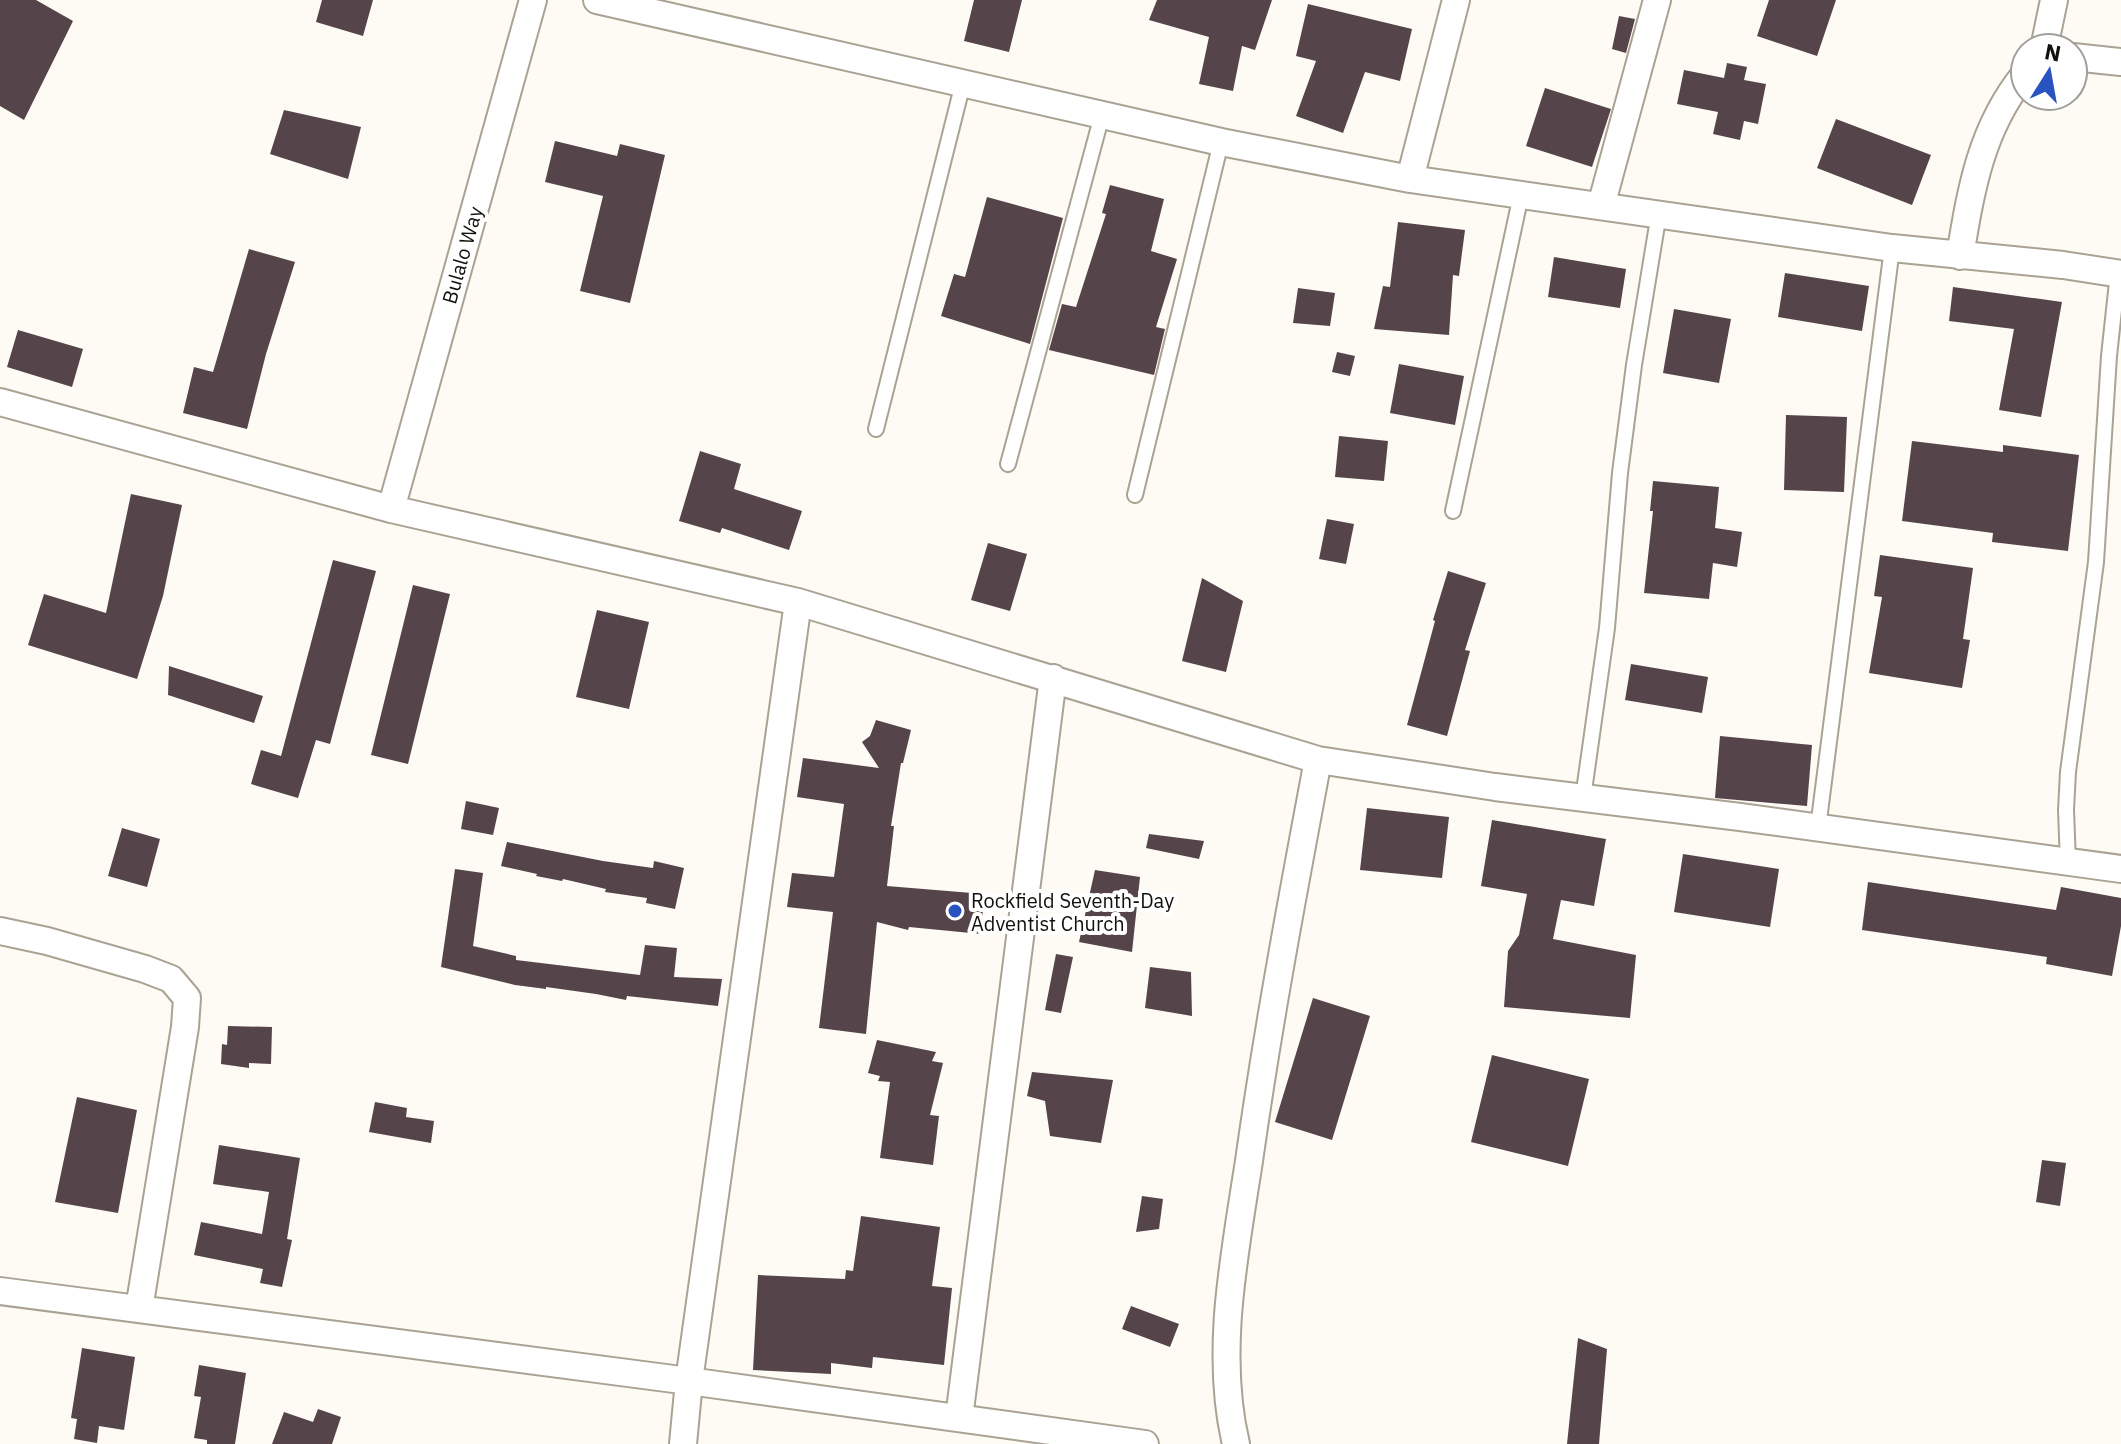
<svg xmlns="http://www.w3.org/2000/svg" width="2121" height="1444" viewBox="0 0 2121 1444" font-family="'IBM Plex Sans',sans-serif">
  <rect width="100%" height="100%" fill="#fefbf5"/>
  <!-- building -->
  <path fill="#55454b" d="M 0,0 L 36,0 L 73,21 L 24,120 L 0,106 Z
    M 322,0 L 373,0 L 363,36 L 316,22 Z
    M 974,0 L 1022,0 L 1009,52 L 964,41 Z
    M 1157,0 L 1272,0 L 1255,50 L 1242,46 L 1233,91 L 1199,84 L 1209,37 L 1149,20 Z
    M 1769,0 L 1836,0 L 1817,56 L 1757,36 Z
    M 1308,4 L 1412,29 L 1400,81 L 1365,72 L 1343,133 L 1296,116 L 1316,61 L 1296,56 Z
    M 1619,16 L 1635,19 L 1626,53 L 1612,49 Z
    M 1727,63 L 1747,67 L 1744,80 L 1766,84 L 1758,124 L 1744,121 L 1740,140 L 1713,134 L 1718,112 L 1677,104 L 1684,70 L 1724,78 Z
    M 1545,88 L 1611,109 L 1592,167 L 1526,146 Z
    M 284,110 L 361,127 L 348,179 L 270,154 Z
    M 1836,119 L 1931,155 L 1912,205 L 1817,168 Z
    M 555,141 L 617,156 L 620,144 L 665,155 L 630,303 L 580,291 L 603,196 L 545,182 Z
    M 1110,185 L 1164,199 L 1151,251 L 1177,259 L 1156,327 L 1165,329 L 1154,375 L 1049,350 L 1062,304 L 1076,307 L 1106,214 L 1102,213 Z
    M 987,197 L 1063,218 L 1030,344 L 941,316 L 954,274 L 965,277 Z
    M 1398,222 L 1465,230 L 1459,276 L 1453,275 L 1449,335 L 1374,329 L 1383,286 L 1390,287 Z
    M 249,249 L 295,262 L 266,354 L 247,429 L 183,413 L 194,367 L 213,372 Z
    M 1554,257 L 1626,269 L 1620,308 L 1548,297 Z
    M 1785,273 L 1869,286 L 1862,331 L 1778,317 Z
    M 1953,287 L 2062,302 L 2041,417 L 1999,410 L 2014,329 L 1949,321 Z
    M 1298,288 L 1335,293 L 1330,326 L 1293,323 Z
    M 1674,309 L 1731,319 L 1719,383 L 1663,373 Z
    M 18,330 L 83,349 L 72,387 L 7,367 Z
    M 1337,352 L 1355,356 L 1350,376 L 1332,372 Z
    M 1399,364 L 1464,376 L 1455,425 L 1390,413 Z
    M 1786,415 L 1847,417 L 1844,492 L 1784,490 Z
    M 1339,436 L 1388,441 L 1384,481 L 1335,477 Z
    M 1912,441 L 2003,452 L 2003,445 L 2079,455 L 2068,551 L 1992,542 L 1993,533 L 1902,521 Z
    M 700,451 L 741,464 L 734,489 L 802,511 L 789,550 L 722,528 L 720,533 L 679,521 Z
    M 1653,481 L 1719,487 L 1715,528 L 1742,532 L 1737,567 L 1713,563 L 1709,599 L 1644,593 L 1653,511 L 1650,511 Z
    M 131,494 L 182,505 L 163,596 L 137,679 L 28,645 L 44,594 L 106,613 Z
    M 1327,519 L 1354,524 L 1346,564 L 1319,559 Z
    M 988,543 L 1027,554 L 1010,611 L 971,600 Z
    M 1880,555 L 1973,568 L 1963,639 L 1970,640 L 1962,688 L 1869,673 L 1882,597 L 1874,596 Z
    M 333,560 L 376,571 L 330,744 L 316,740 L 298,798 L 251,784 L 261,750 L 281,756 Z
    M 1448,571 L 1486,583 L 1465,650 L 1470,651 L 1447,736 L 1407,725 L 1435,621 L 1433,620 Z
    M 1202,578 L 1243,601 L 1226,672 L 1182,661 Z
    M 413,585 L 450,594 L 408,764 L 371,755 Z
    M 597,610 L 649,622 L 629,709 L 576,697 Z
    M 1631,664 L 1708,677 L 1702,713 L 1625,700 Z
    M 169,666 L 263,696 L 254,723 L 168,695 Z
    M 876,720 L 911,730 L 903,763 L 901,763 L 891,826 L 894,826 L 887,886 L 984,894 L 981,934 L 909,927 L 908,930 L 877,922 L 866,1034 L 819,1028 L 833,912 L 787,907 L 792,873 L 834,877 L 844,804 L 797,797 L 803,758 L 879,768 L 862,742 L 870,736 Z
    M 1720,736 L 1812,745 L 1807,806 L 1715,798 Z
    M 466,801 L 499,808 L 493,835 L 461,829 Z
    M 1367,808 L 1449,817 L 1442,878 L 1360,870 Z
    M 1492,820 L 1606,839 L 1594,906 L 1561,900 L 1553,939 L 1636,955 L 1630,1018 L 1504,1007 L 1508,951 L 1519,935 L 1527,894 L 1481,886 Z
    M 122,828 L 160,839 L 147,887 L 108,876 Z
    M 1149,834 L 1204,841 L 1199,859 L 1146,848 Z
    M 507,842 L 603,861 L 653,868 L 654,861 L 684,868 L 675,909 L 646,903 L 647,898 L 605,892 L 606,889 L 563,879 L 562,881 L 536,876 L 537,874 L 501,866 Z
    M 1683,854 L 1779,869 L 1770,927 L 1674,912 Z
    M 455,869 L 483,873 L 473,946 L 516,956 L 516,960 L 640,975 L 645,945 L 677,948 L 674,977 L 722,979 L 718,1006 L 627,996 L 626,1000 L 596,994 L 546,987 L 546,989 L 515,985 L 441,967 Z
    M 1095,870 L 1140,877 L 1132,952 L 1079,942 Z
    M 1868,882 L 2056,910 L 2061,887 L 2121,898 L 2121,926 L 2112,976 L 2046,964 L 2047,957 L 1862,930 Z
    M 1056,954 L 1073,957 L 1061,1013 L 1045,1010 Z
    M 1150,967 L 1191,972 L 1192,1016 L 1145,1008 Z
    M 1313,998 L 1370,1016 L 1332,1140 L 1275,1122 Z
    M 228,1026 L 272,1027 L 271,1064 L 249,1063 L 249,1068 L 221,1064 L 222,1044 L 227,1045 Z
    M 877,1040 L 936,1052 L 932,1061 L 943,1063 L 930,1115 L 939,1116 L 933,1165 L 880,1158 L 890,1082 L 878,1081 L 880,1076 L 868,1073 Z
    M 1492,1055 L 1589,1079 L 1568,1166 L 1471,1142 Z
    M 1032,1072 L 1113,1080 L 1101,1143 L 1050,1136 L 1045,1101 L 1027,1096 Z
    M 77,1097 L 137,1110 L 118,1213 L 55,1202 Z
    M 375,1102 L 407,1108 L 406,1117 L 434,1121 L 431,1143 L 369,1132 Z
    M 219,1145 L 300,1158 L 287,1239 L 292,1240 L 282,1287 L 260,1283 L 263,1269 L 194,1255 L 201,1222 L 262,1234 L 269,1192 L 213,1184 Z
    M 2042,1160 L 2066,1163 L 2060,1206 L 2036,1202 Z
    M 1142,1196 L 1163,1199 L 1159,1229 L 1136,1232 Z
    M 861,1216 L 940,1227 L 932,1286 L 952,1288 L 944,1365 L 873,1357 L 872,1368 L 831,1363 L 831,1374 L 753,1370 L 758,1275 L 845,1279 L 846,1270 L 853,1271 Z
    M 1131,1306 L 1179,1324 L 1170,1347 L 1122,1329 Z
    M 1578,1338 L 1607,1349 L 1599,1444 L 1567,1444 Z
    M 82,1348 L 135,1357 L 124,1430 L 99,1426 L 97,1443 L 74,1439 L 77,1419 L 71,1418 Z
    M 199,1365 L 246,1373 L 235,1444 L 207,1444 L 207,1440 L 194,1438 L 201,1397 L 194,1396 Z
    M 318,1409 L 341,1417 L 332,1444 L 272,1444 L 284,1412 L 313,1422 Z"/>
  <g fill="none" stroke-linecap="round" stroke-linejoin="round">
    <!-- service casing -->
    <g stroke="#aaa293" stroke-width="18">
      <path id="service" d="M 876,429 L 963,83
        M 1008,464 L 1102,115
        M 1135,495 L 1221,142
        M 1453,511 L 1521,195
        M 1583,798 L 1607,628 L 1620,473 L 1634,365 L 1659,213
        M 1818,828 L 1892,248
        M 2068,863 L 2066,810 L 2068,772 L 2096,562 L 2109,356 L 2118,273"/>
    </g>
    <!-- minor casing -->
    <g stroke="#aaa293" stroke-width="30">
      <path id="minor" d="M 597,0 L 1221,142 L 1410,179 L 1892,248 L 2063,265 L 2121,274
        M 2044,48 L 2054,0
        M 2073,57 L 2121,62
        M 1410,179 L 1456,0
        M 1601,206 L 1657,0
        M 1960,256 C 1971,189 1981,128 2025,74
        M 0,402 L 391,509 L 798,602 L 689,1381 L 683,1444
        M 391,509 L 533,0
        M 798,602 L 1318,760 L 1495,787 L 1740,817 L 2121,869
        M 0,931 L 47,941 L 145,969 L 171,979 L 187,998 L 185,1027 L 139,1309
        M 0,1291 L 689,1381 L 1145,1444
        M 959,1418 L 1053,678
        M 1236,1444 C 1214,1352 1235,1253 1249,1161 C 1268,1026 1293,893 1318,760"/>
    </g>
    <!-- service -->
    <use href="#service" stroke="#fff" stroke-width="14"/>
    <!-- minor -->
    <use href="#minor" stroke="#fff" stroke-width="26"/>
  </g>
  <!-- markers -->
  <circle fill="#2a53c2" stroke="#fff" stroke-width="3" cx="955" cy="911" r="8"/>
  <g text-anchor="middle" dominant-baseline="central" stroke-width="8" stroke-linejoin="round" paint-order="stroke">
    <!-- street labels -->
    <g font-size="20" fill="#12100a" stroke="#fff">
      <text transform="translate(462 255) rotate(-74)">Bulalo Way</text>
    </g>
    <!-- poi labels -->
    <g font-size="20" fill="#12100a" stroke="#fff" text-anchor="start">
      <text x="971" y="900">Rockfield Seventh-Day<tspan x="971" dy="23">Adventist Church</tspan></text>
    </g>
  </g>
  <!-- north arrow -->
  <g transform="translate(2049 72) rotate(11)"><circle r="38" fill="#ffffff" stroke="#a09f9d" stroke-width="2"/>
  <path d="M0-6L14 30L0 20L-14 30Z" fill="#2a53c2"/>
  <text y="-12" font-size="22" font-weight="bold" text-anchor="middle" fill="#12100a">N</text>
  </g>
</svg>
